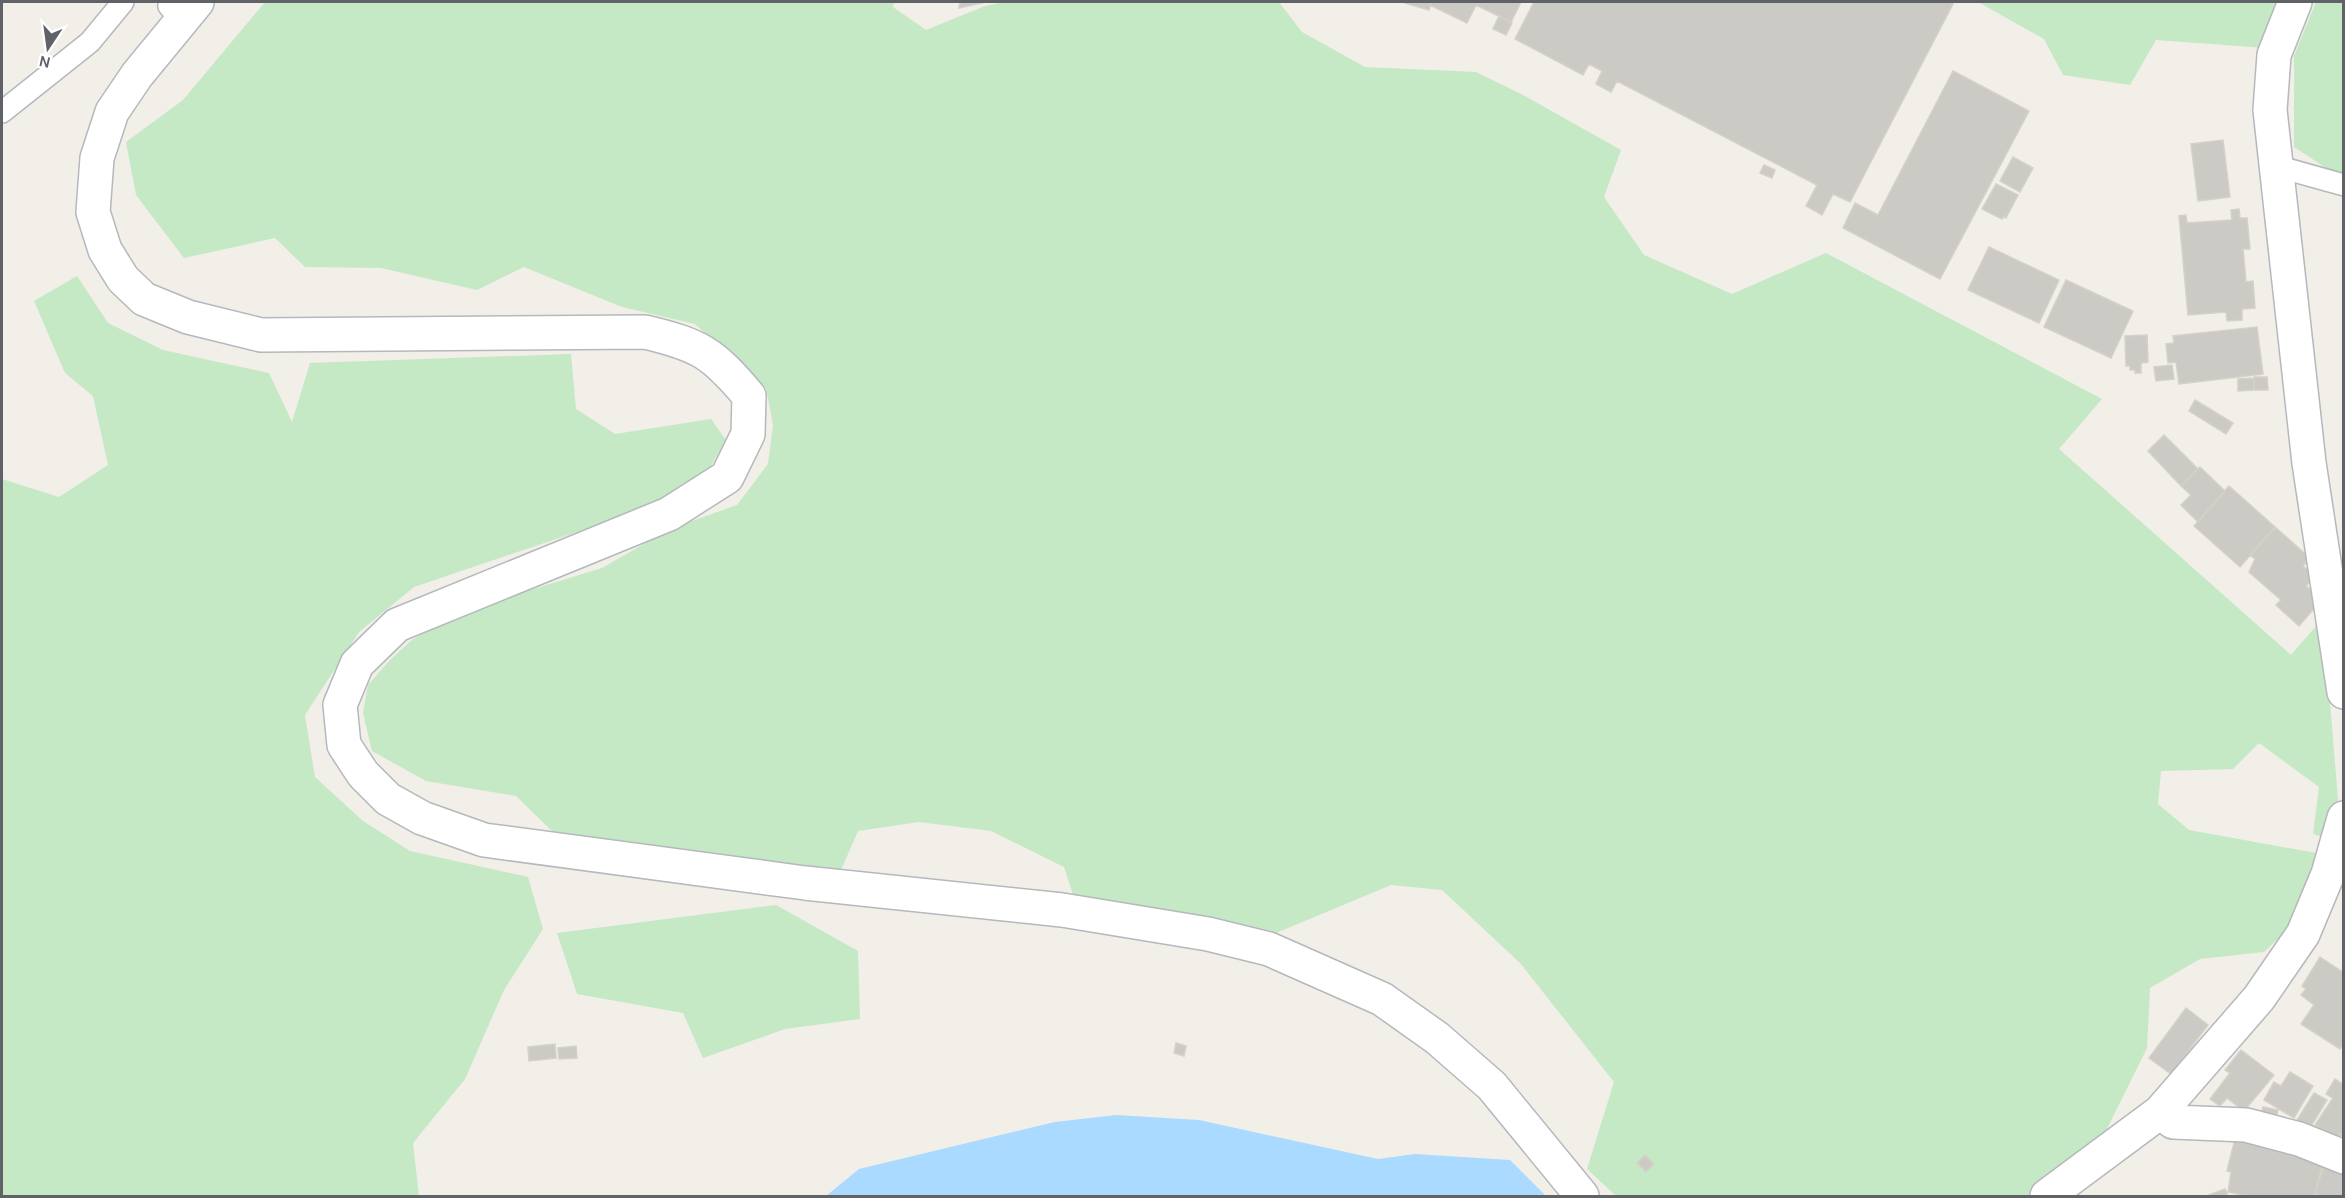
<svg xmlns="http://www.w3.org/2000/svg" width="2345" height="1198" viewBox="0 0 2345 1198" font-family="Karla,sans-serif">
  <rect width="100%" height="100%" fill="#f1efe8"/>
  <!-- green -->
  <path fill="#c5e8c5" d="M 265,2 L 894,2 L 893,7 L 926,30 L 985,6 L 1005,2 L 1279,2 L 1302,32 L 1365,67 L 1476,72 L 1523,95 L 1621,150 L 1604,197 L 1644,255 L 1732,294 L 1826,253 L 2102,399 L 2059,449 L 2291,655 L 2323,618 L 2338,800 L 2327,838 L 2313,834 L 2319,787 L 2259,743 L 2233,769 L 2161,771 L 2158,804 L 2189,830 L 2316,853 L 2313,896 L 2297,921 L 2264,952 L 2200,959 L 2150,988 L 2147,1048 L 2100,1143 L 2032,1196 L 1616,1196 L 1587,1169 L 1614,1082 L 1520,963 L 1442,890 L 1391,885 L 1276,933 L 1075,901 L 1064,867 L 991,831 L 919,822 L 858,831 L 841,870 L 581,842 L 553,832 L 516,796 L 426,781 L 372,751 L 363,713 L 368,685 L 390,660 L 413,639 L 465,610 L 602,568 L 672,528 L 737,505 L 768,464 L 773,425 L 766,388 L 695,324 L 622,307 L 524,267 L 477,290 L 381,268 L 305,267 L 275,238 L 184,258 L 136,195 L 126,142 L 183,100 Z
    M 1978,2 L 2286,2 L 2266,48 L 2156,40 L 2130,85 L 2063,75 L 2044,39 Z
    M 2316,2 L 2343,2 L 2343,179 L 2294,147 L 2294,56 Z
    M 77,276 L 108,323 L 163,350 L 269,373 L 292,422 L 310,363 L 571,354 L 576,409 L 615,434 L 711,419 L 726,440 L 701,483 L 648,508 L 414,587 L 359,632 L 305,715 L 315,777 L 363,821 L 410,851 L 528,877 L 543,929 L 504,990 L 465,1079 L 413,1143 L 419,1196 L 2,1196 L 2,479 L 59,497 L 108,465 L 93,396 L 65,373 L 34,301 Z
    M 776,905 L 858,951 L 860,1019 L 785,1029 L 703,1058 L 683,1013 L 577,994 L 557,933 Z"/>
  <!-- water -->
  <path fill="#aadaff" d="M 1116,1115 L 1199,1120 L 1378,1159 L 1415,1154 L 1510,1160 L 1546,1196 L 826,1196 L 859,1169 L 1055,1122 Z"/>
  <!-- building -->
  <path fill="#cccac5" stroke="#d6d1c6" stroke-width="1.5" d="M 960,2 L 986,2 L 959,8 Z
    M 1402,2 L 1431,2 L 1429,10 Z
    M 1431,2 L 1521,2 L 1511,22 L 1476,5 L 1467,23 L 1430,5 Z
    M 1534,2 L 1954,2 L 1850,202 L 1833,194 L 1822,215 L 1806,206 L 1817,185 L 1617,81 L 1611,92 L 1596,84 L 1602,71 L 1589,64 L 1583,75 L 1515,39 Z
    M 1499,16 L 1512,23 L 1506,35 L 1493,29 Z
    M 1953,71 L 2029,111 L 1940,279 L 1843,228 L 1855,203 L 1878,215 Z
    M 2223,140 L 2230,197 L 2198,201 L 2191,144 Z
    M 2013,157 L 2033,168 L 2020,192 L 2000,181 Z
    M 1764,165 L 1775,170 L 1772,178 L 1760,173 Z
    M 1996,184 L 2018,195 L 2006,218 L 2004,216 L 2002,219 L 1982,209 Z
    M 2239,209 L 2240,218 L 2247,218 L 2250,249 L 2243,249 L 2246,282 L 2253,281 L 2255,308 L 2242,309 L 2242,320 L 2227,321 L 2226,312 L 2188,315 L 2179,216 L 2186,215 L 2187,223 L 2232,220 L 2231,210 Z
    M 1989,247 L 2059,280 L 2039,323 L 1968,290 Z
    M 2066,280 L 2133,311 L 2111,358 L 2044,327 Z
    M 2257,327 L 2263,374 L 2179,384 L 2176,362 L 2168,363 L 2166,344 L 2174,343 L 2173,336 Z
    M 2147,335 L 2148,362 L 2141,363 L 2141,373 L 2135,373 L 2135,370 L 2130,370 L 2130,366 L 2126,366 L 2125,336 Z
    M 2172,365 L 2174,379 L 2156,381 L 2154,367 Z
    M 2254,377 L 2267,377 L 2268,390 L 2254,390 Z
    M 2254,378 L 2254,390 L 2238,391 L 2238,379 Z
    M 2195,400 L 2233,423 L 2226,434 L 2189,411 Z
    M 2164,435 L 2198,469 L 2181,486 L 2148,451 Z
    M 2200,467 L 2225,491 L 2198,522 L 2181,505 L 2191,495 L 2181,486 Z
    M 2229,486 L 2275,527 L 2240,567 L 2194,526 Z
    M 2275,527 L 2310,558 L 2303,566 L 2315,576 L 2306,586 L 2317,594 L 2313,599 L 2318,604 L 2299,626 L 2276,605 L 2281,600 L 2249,572 L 2255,559 L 2250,555 Z
    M 2320,957 L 2344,973 L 2344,1043 L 2340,1049 L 2301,1024 L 2314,1005 L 2301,995 L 2306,989 L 2302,986 Z
    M 2186,1008 L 2208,1025 L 2171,1074 L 2149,1058 Z
    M 1176,1043 L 1186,1046 L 1184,1056 L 1174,1053 Z
    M 555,1044 L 556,1058 L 529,1061 L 528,1047 Z
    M 576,1046 L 577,1058 L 559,1059 L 558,1048 Z
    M 2241,1050 L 2274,1075 L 2244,1111 L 2227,1098 L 2220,1106 L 2210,1099 L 2230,1073 L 2225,1070 Z
    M 2290,1072 L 2313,1086 L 2294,1118 L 2264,1100 L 2274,1082 L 2281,1086 Z
    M 2335,1079 L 2344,1085 L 2344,1137 L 2340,1134 L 2337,1138 L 2315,1125 L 2333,1098 L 2326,1094 Z
    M 2314,1093 L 2327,1100 L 2310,1128 L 2297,1120 Z
    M 2263,1107 L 2278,1110 L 2276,1119 L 2261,1115 Z
    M 2235,1139 L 2325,1163 L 2314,1196 L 2247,1196 L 2228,1192 L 2231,1172 L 2227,1171 Z
    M 1645,1155 L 1654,1164 L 1646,1172 L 1637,1163 Z
    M 2324,1159 L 2344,1174 L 2344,1196 L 2320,1196 L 2315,1193 Z
    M 2225,1189 L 2228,1196 L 2206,1196 Z"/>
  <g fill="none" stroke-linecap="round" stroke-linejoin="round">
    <!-- service casing -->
    <g stroke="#b5b8bc" stroke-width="24">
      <path id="service" d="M 171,2 L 169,6 L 182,20
        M 2,112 L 90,42 L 123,2
        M 2276,166 L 2344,185"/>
    </g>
    <!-- minor casing -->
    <g stroke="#b5b8bc" stroke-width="36">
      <path id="minor" d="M 197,2 L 137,75 L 112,112 L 97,158 L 93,212 L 105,250 L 123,279 L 144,299 L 188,317 L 261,335 L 645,332 C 700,345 713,353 749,396 L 748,434 L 727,477 L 669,514 L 397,625 L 357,664 L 340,705 L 344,745 L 363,774 L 388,799 L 422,818 L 484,840 L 805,883 L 1062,910 L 1208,934 L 1269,949 L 1382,999 L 1437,1038 L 1492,1086 L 1582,1196
        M 2295,2 L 2274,55 L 2270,110 L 2309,463 L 2344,692
        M 2160,1112 L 2173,1122 L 2246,1125 L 2299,1139 L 2344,1157
        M 2047,1196 L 2160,1112 L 2259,998 L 2303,934 L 2328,874 L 2344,818"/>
    </g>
    <!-- service -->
    <use href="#service" stroke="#fff" stroke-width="21"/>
    <!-- minor -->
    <use href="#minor" stroke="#fff" stroke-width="33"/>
  </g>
  <!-- border -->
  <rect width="2345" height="1198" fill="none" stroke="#5f6368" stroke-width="6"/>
  <!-- north arrow -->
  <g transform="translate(48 48) rotate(193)" stroke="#ffffff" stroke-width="4.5" paint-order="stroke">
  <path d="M0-4.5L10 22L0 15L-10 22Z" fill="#5f6368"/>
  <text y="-9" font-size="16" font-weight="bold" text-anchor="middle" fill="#5f6368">N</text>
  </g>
</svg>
